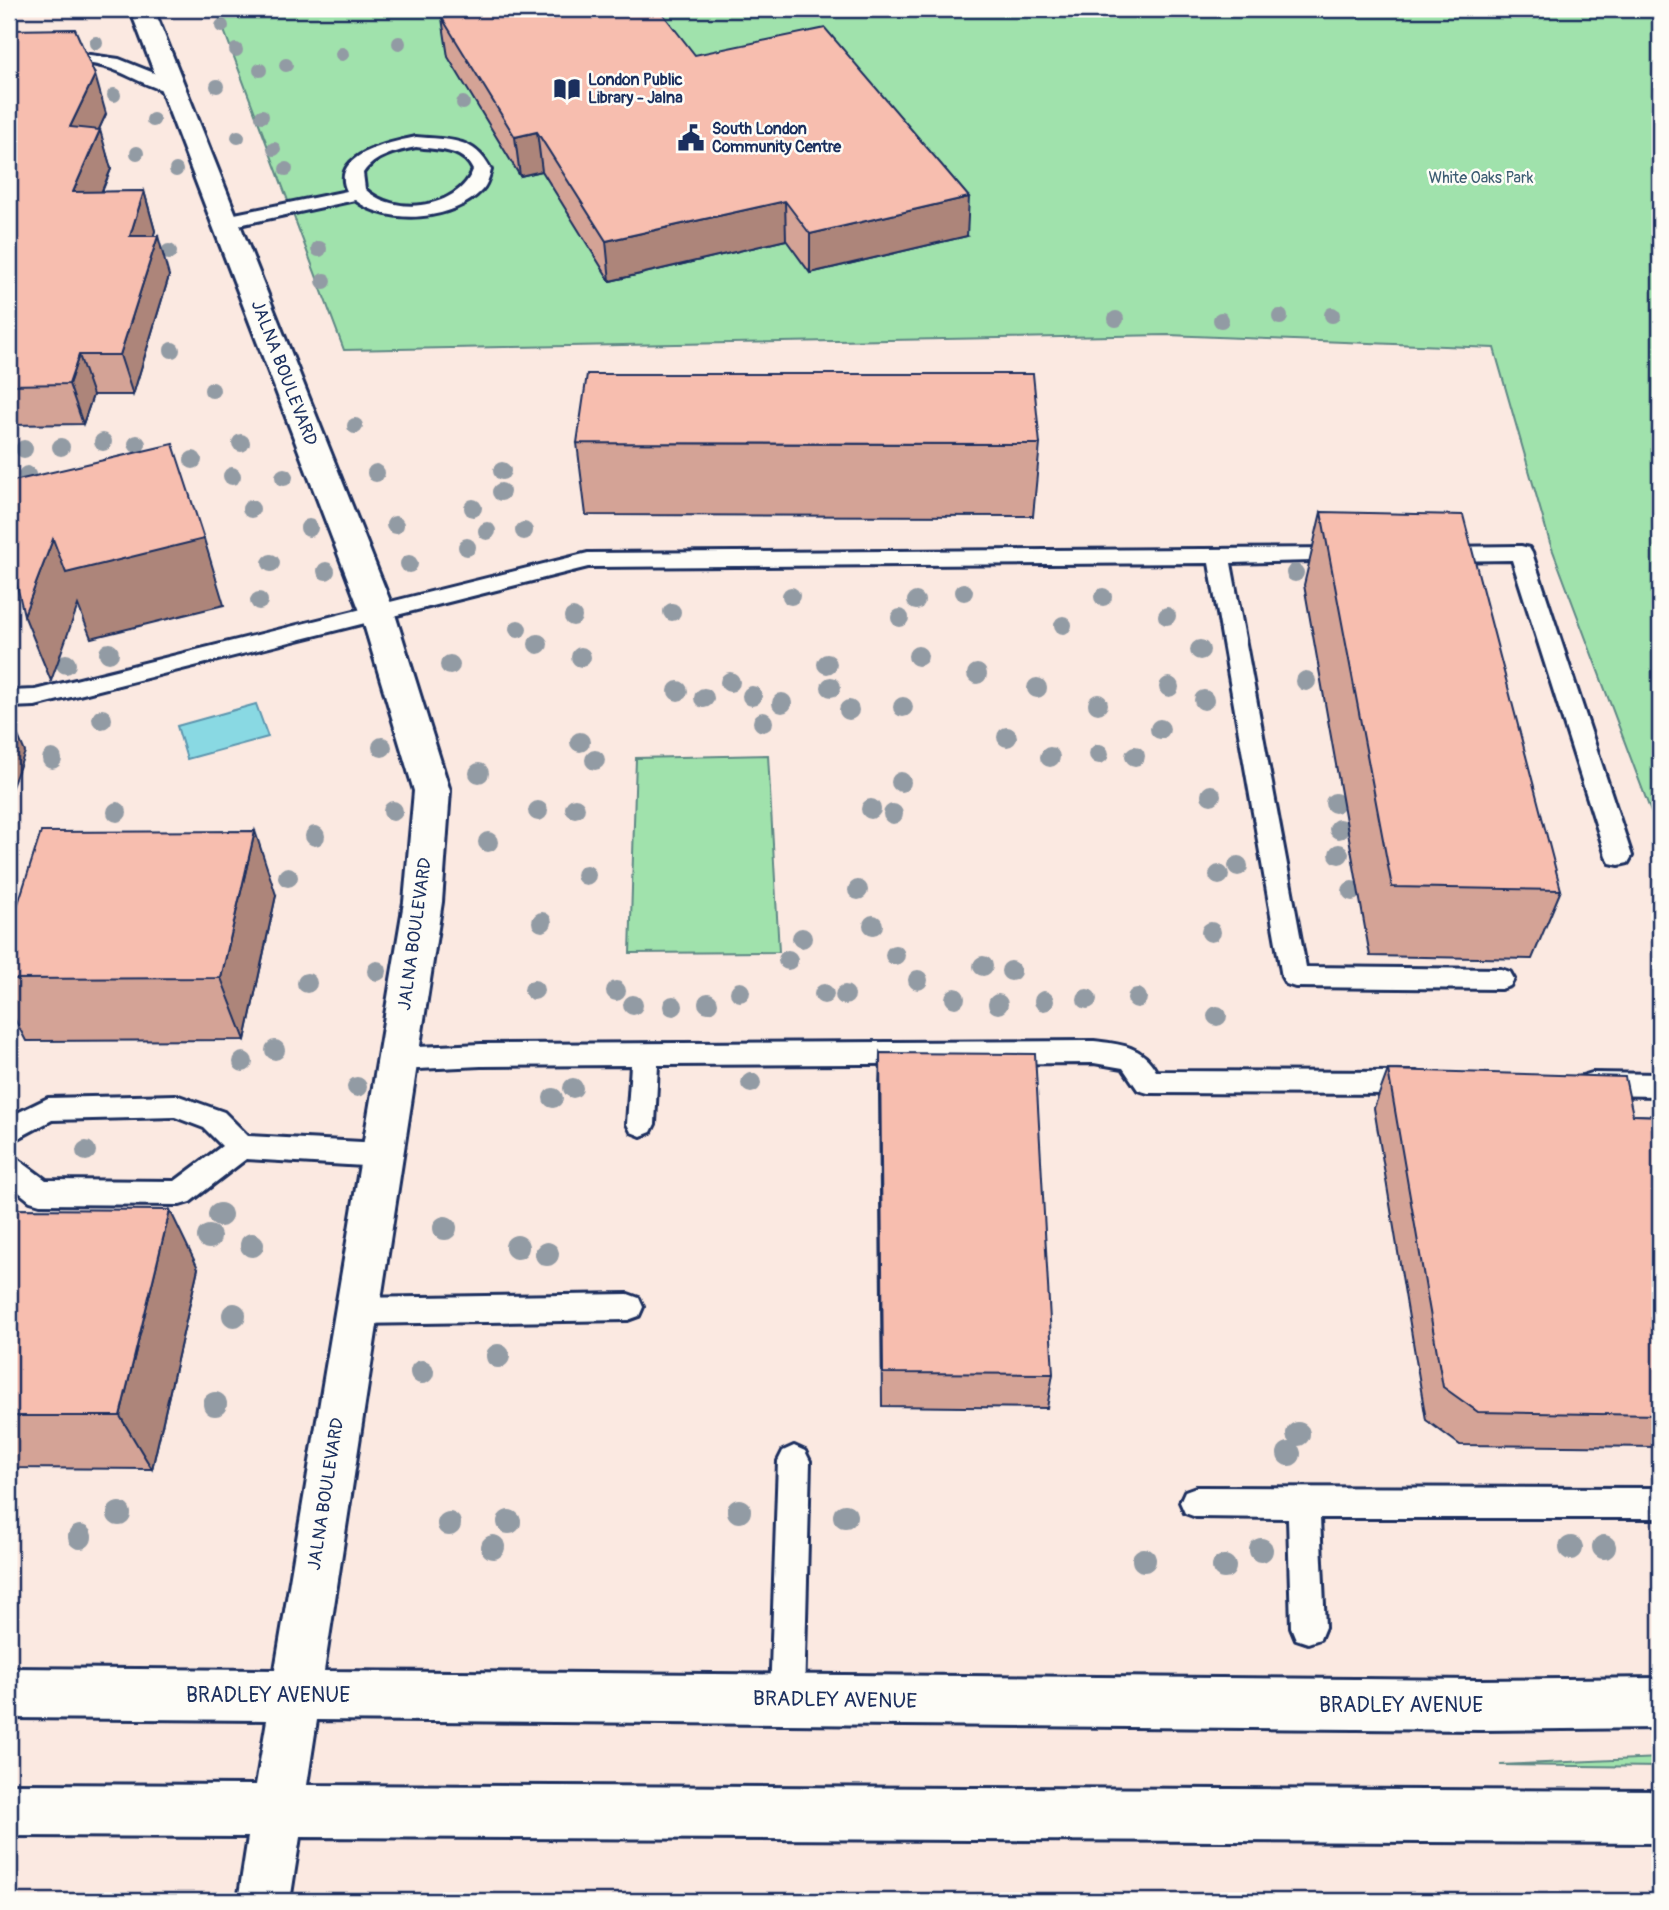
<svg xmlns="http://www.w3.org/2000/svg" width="1669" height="1910" viewBox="0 0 1669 1910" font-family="Pangolin,sans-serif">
  <rect width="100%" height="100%" fill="#fbe9e1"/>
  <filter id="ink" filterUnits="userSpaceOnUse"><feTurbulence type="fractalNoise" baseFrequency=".0143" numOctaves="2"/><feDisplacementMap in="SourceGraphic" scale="14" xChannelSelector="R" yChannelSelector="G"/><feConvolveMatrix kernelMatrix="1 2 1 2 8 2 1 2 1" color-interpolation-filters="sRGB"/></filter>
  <g filter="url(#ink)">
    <!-- green -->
    <path fill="#a0e2ac" stroke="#5e8885" stroke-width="2" d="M 216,9 L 1660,9 L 1660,836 L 1550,543 L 1494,348 L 1168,335 L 344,350 Z
      M 768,755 L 779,952 L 630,953 L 636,758 Z
      M 1660,1758 L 1660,1767 L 1500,1765 Z"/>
    <!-- water -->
    <path fill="#89d9e3" stroke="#5d95ae" stroke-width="2" d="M 256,704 L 268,737 L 187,759 L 177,726 Z"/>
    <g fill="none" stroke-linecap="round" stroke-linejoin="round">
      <!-- lane casing -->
      <g stroke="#1b2f5e" stroke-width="6">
        <path id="lane" d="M 68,52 L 119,59 L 179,83 L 182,87 L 179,91 C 162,95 130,75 112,69 C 80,58 42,63 9,63 L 9,53 Z
          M 416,137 C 449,140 475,137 491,170 C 489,177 487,185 482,190 C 453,221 389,226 355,200 L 225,228 L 216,222 L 225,216 L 347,191 C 329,154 393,142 416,137 ZM 416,147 C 438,150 463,148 473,170 C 458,209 394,217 365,189 L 363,173 C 374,156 397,151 416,147 Z
          M 1521,546 L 1529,548 L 1532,553 L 1632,856 L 1628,863 L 1619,865 L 1610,863 L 1606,856 L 1512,560 L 1439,561 L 1431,559 L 1428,554 L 1431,549 L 1439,547 Z
          M 1345,548 L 1353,550 L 1356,555 L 1353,560 L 1231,563 L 1306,967 L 1501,969 L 1510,972 L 1514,979 L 1510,986 L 1501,989 L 1295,987 L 1286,984 L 1282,977 L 1209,563 L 588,567 L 35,706 L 9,707 L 9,691 L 35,690 L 588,553 Z
          M 1094,1041 C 1120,1044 1143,1046 1156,1071 L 1417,1072 L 1427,1075 L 1431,1083 L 1427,1091 L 1417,1094 L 1148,1093 L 1138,1090 L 1123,1068 L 1094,1063 L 658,1065 L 655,1124 L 651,1132 L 641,1136 L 631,1132 L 627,1124 L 631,1065 L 481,1066 L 397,1070 L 387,1067 L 383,1059 L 387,1051 L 397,1048 L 481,1044 Z
          M 1592,1073 L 1660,1074 L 1660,1096 L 1592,1095 L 1582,1092 L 1578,1084 L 1582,1076 Z
          M 176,1095 L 224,1112 L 248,1136 L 381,1143 L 391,1147 L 395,1155 L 391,1163 L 381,1167 L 246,1159 L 190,1202 L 180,1205 L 40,1204 L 30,1201 L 9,1184 L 9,1156 L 19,1160 L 46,1180 L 175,1181 L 222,1146 L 204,1128 L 175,1117 L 52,1120 L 9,1143 L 9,1117 L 48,1098 Z
          M 628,1294 L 639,1298 L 643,1307 L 639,1316 L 628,1320 L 355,1324 L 344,1320 L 340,1311 L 344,1302 L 355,1298 Z
          M 794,1446 L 805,1451 L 810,1461 L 804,1699 L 799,1711 L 787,1716 L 775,1711 L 770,1699 L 778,1461 L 783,1451 Z
          M 1196,1487 L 1660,1488 L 1660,1518 L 1320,1518 L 1325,1627 L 1320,1639 L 1308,1643 L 1296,1639 L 1291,1627 L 1288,1518 L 1196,1517 L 1185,1513 L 1180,1502 L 1185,1491 Z"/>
      </g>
      <!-- secondary casing -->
      <g stroke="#1b2f5e" stroke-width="6">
        <path id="secondary" d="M 130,9 L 154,9 L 394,611 L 450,791 L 442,902 L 324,1671 L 1480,1680 L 1660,1678 L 1660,1728 L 1480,1730 L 317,1720 L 307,1785 L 1660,1791 L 1660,1843 L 300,1837 L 290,1901 L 238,1901 L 248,1837 L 9,1836 L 9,1784 L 256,1785 L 267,1720 L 9,1718 L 9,1668 L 275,1670 L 404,902 L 414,791 L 360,611 Z"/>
      </g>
      <!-- lane -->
      <use href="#lane" fill="#fdfcf7" fill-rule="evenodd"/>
      <!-- secondary -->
      <use href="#secondary" fill="#fdfcf7" fill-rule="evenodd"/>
    </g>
    <!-- trees -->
    <g fill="#929ba4">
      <circle cx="222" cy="26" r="7"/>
      <circle cx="96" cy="43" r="7"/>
      <circle cx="399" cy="43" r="7"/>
      <circle cx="236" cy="50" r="7"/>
      <circle cx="342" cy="54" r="7"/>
      <circle cx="286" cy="65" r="7"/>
      <circle cx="260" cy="70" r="7"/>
      <circle cx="217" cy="86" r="7"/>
      <circle cx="114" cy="95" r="7"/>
      <circle cx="463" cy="103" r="7"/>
      <circle cx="262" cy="116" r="7"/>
      <circle cx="153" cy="120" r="7"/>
      <circle cx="238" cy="137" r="7"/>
      <circle cx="274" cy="149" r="7"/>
      <circle cx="137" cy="153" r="7"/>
      <circle cx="286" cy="169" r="7"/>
      <circle cx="176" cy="170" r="7"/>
      <circle cx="319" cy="249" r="8"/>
      <circle cx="169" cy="252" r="8"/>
      <circle cx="324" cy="281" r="8"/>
      <circle cx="1332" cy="315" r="8"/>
      <circle cx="1280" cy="317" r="8"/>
      <circle cx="1116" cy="319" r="8"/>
      <circle cx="1221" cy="320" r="8"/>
      <circle cx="172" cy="350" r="8"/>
      <circle cx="212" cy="390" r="8"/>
      <circle cx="355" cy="426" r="8"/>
      <circle cx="103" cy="442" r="9"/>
      <circle cx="241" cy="443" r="9"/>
      <circle cx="137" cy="444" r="9"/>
      <circle cx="61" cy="447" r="9"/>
      <circle cx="24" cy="449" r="9"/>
      <circle cx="193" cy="460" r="9"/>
      <circle cx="502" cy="471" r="9"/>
      <circle cx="376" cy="473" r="9"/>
      <circle cx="27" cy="475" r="9"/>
      <circle cx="232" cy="476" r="9"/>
      <circle cx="284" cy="477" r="9"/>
      <circle cx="501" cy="492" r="9"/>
      <circle cx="473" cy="508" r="9"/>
      <circle cx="251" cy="509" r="9"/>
      <circle cx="395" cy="525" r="9"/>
      <circle cx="309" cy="528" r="9"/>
      <circle cx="487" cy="531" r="9"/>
      <circle cx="524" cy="531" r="9"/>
      <circle cx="467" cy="547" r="9"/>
      <circle cx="271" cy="563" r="9"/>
      <circle cx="409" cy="564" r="9"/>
      <circle cx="326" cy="571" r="9"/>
      <circle cx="1295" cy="573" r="9"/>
      <circle cx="964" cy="592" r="9"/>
      <circle cx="791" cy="596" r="9"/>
      <circle cx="1103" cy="597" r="9"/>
      <circle cx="259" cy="601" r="9"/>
      <circle cx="916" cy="601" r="9"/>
      <circle cx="672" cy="612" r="9"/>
      <circle cx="1167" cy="616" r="9"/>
      <circle cx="573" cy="617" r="9"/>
      <circle cx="900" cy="618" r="9"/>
      <circle cx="1063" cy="625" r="9"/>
      <circle cx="518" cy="629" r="9"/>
      <circle cx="538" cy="644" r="10"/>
      <circle cx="1200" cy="650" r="10"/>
      <circle cx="109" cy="653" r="10"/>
      <circle cx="918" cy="656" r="10"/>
      <circle cx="581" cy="657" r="10"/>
      <circle cx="66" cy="664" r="10"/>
      <circle cx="827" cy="664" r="10"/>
      <circle cx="450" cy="665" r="10"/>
      <circle cx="977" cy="674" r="10"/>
      <circle cx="1306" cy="681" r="10"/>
      <circle cx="730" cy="682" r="10"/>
      <circle cx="831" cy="687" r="10"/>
      <circle cx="1169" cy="687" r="10"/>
      <circle cx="1037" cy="688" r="10"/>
      <circle cx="678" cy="691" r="10"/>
      <circle cx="752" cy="696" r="10"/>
      <circle cx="704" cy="698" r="10"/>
      <circle cx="1204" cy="700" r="10"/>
      <circle cx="782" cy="703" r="10"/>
      <circle cx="1098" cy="704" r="10"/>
      <circle cx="903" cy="707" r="10"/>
      <circle cx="849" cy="710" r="10"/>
      <circle cx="102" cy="719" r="10"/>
      <circle cx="763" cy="722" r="10"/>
      <circle cx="1160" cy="729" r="10"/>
      <circle cx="1007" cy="737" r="10"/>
      <circle cx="580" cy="742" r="10"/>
      <circle cx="382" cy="747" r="10"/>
      <circle cx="1099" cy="754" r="10"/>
      <circle cx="1135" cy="756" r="10"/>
      <circle cx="1050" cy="757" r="10"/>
      <circle cx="52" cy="759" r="10"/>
      <circle cx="595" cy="760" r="10"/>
      <circle cx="479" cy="773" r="10"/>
      <circle cx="901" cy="782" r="10"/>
      <circle cx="1211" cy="795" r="10"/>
      <circle cx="1335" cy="803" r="10"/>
      <circle cx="575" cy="808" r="10"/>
      <circle cx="871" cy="809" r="10"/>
      <circle cx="393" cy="811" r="10"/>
      <circle cx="538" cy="811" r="10"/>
      <circle cx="117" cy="812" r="10"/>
      <circle cx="893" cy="814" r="10"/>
      <circle cx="1339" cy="829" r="10"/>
      <circle cx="315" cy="836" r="10"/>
      <circle cx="488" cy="842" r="10"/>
      <circle cx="1339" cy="854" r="10"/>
      <circle cx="1238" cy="866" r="10"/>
      <circle cx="586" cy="875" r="10"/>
      <circle cx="1219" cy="875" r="10"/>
      <circle cx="288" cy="877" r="10"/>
      <circle cx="858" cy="890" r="10"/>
      <circle cx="1352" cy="891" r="10"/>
      <circle cx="542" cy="922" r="10"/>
      <circle cx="873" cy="925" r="10"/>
      <circle cx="1211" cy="932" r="10"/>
      <circle cx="802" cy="938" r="10"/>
      <circle cx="895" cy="955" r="10"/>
      <circle cx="788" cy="960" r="10"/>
      <circle cx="983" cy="966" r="10"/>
      <circle cx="377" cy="971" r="10"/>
      <circle cx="1011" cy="971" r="10"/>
      <circle cx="918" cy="980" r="10"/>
      <circle cx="307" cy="983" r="10"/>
      <circle cx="534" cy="990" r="10"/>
      <circle cx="616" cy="991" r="10"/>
      <circle cx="740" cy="992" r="10"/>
      <circle cx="824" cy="994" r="10"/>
      <circle cx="845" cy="995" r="10"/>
      <circle cx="955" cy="998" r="10"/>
      <circle cx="1137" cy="998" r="10"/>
      <circle cx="1087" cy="999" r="10"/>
      <circle cx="1044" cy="1001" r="10"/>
      <circle cx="708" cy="1003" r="10"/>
      <circle cx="998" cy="1004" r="10"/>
      <circle cx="633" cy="1005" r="10"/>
      <circle cx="673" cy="1006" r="10"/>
      <circle cx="1217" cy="1016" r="10"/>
      <circle cx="275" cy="1050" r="10"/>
      <circle cx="243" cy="1062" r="10"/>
      <circle cx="751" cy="1083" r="10"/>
      <circle cx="357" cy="1087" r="10"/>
      <circle cx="573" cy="1088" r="10"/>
      <circle cx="553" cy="1098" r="10"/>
      <circle cx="86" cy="1151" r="10"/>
      <circle cx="220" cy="1215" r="12"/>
      <circle cx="445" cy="1228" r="12"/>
      <circle cx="209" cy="1237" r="12"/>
      <circle cx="252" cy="1245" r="12"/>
      <circle cx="517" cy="1247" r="12"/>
      <circle cx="547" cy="1254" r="12"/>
      <circle cx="234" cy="1315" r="12"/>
      <circle cx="498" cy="1356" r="12"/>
      <circle cx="422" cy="1372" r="12"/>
      <circle cx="215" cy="1404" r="12"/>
      <circle cx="1298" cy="1434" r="12"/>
      <circle cx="1289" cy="1454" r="12"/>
      <circle cx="739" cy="1511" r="12"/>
      <circle cx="119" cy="1514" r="12"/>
      <circle cx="845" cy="1516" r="12"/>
      <circle cx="509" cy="1522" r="12"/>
      <circle cx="449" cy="1524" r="12"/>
      <circle cx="80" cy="1537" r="12"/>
      <circle cx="493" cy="1547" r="12"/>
      <circle cx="1604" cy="1547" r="12"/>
      <circle cx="1571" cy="1548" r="12"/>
      <circle cx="1261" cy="1550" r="12"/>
      <circle cx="1144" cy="1560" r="12"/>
      <circle cx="1224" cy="1567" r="12"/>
    </g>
    <!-- wall -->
    <path fill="#d4a396" stroke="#1b2f5e" stroke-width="2" d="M 442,18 L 967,236 L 810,273 L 786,240 L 610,281 L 542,171 L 520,176 L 448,57 Z
      M 9,30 L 106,114 L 99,129 L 111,169 L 102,192 L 144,191 L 155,231 L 153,236 L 169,276 L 133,395 L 93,395 L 83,424 L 9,425 Z
      M 577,443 L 1040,444 L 1033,516 L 586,515 Z
      M 1321,512 L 1561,890 L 1532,959 L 1370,956 L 1304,585 Z
      M 276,895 L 245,1040 L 26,1041 L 9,1008 L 9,932 Z
      M 880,1053 L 1053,1374 L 1047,1408 L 882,1406 L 879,1090 Z
      M 1388,1070 L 1633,1115 L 1660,1116 L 1660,1447 L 1460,1445 L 1426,1420 L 1374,1108 Z
      M 9,1209 L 198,1268 L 152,1469 L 9,1468 Z"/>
    <!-- shaded-wall -->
    <path fill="#ad857a" stroke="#1b2f5e" stroke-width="2" d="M 95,75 L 106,114 L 82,166 L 70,127 Z
      M 100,130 L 111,169 L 85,231 L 73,192 Z
      M 537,132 L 542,171 L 520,176 L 515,137 Z
      M 144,191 L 155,231 L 142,276 L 130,236 Z
      M 969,197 L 967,236 L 810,273 L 810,234 Z
      M 785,201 L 786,240 L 610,281 L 606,241 Z
      M 158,236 L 169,276 L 133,395 L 120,355 Z
      M 79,355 L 93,395 L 83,424 L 69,384 Z
      M 53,539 L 204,539 L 224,605 L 91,638 L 78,605 L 51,681 L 24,615 Z
      M 9,715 L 25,752 L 9,795 Z
      M 255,831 L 276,895 L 245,1040 L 221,978 Z
      M 170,1210 L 198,1268 L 152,1469 L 120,1416 Z"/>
    <!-- building -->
    <path fill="#f7beaf" stroke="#1b2f5e" stroke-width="2" d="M 492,9 L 659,9 L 695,55 L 825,28 L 969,197 L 810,234 L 785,201 L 606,241 L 537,132 L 515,137 L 442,18 Z
      M 75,29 L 95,75 L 70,127 L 100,130 L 73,192 L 144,191 L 130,236 L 158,236 L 120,355 L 79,355 L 69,384 L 9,385 L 9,30 Z
      M 587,374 L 1033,374 L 1040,444 L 577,443 Z
      M 173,444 L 204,539 L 66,573 L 53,539 L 24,615 L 9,552 L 9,482 Z
      M 1321,512 L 1463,515 L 1561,890 L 1392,887 Z
      M 255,831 L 221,978 L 9,979 L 9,932 L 41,832 Z
      M 880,1053 L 1035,1054 L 1053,1374 L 883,1373 Z
      M 1388,1070 L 1625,1077 L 1633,1115 L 1660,1116 L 1660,1415 L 1478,1412 L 1443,1387 Z
      M 9,1209 L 170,1210 L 120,1416 L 9,1416 Z"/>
  </g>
  <!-- icons -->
  <defs>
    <g id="library-bare" transform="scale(2.1)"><path d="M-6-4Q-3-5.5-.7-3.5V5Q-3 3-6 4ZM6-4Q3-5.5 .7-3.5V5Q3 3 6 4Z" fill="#1b2f5e" stroke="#fdfcf7" stroke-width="2.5" paint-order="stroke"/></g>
    <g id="civic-bare" transform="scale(2.1)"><path d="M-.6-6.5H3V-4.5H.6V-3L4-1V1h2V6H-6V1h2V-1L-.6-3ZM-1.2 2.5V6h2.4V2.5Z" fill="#1b2f5e" stroke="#fdfcf7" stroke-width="2.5" paint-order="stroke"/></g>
  </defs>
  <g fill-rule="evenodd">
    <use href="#library-bare" x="567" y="89"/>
    <use href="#civic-bare" x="691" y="138"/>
  </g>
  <g text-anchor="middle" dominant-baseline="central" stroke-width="5" stroke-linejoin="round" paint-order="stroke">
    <!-- far-poi labels -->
    <g font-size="16" font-weight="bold" fill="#1b2f5e" stroke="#fdfcf7" text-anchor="start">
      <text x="588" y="80">London Public<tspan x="588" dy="18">Library - Jalna</tspan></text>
      <text x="712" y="129">South London<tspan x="712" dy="18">Community Centre</tspan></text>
    </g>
    <!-- far-park labels -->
    <g font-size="16" fill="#3c5c72" stroke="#fdfcf7">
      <text x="1481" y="178">White Oaks Park</text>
    </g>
    <!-- street labels -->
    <g font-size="18" fill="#1b2f5e" stroke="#fdfcf7">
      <text transform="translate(284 373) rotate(69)">JALNA BOULEVARD</text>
      <text transform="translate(415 934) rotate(-82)">JALNA BOULEVARD</text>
      <text transform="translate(326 1494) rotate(-81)">JALNA BOULEVARD</text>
    </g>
    <!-- near-street labels -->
    <g font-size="21" fill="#1b2f5e" stroke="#fdfcf7">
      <text x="268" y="1695">BRADLEY AVENUE</text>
      <text transform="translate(835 1700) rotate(1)">BRADLEY AVENUE</text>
      <text x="1401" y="1705">BRADLEY AVENUE</text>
    </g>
  </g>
  <!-- margin -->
  <rect width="1669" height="1910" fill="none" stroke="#fdfcf7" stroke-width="35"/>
  <rect x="18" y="18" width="1634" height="1875" fill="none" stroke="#1b2f5e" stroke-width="2.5" filter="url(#ink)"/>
</svg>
